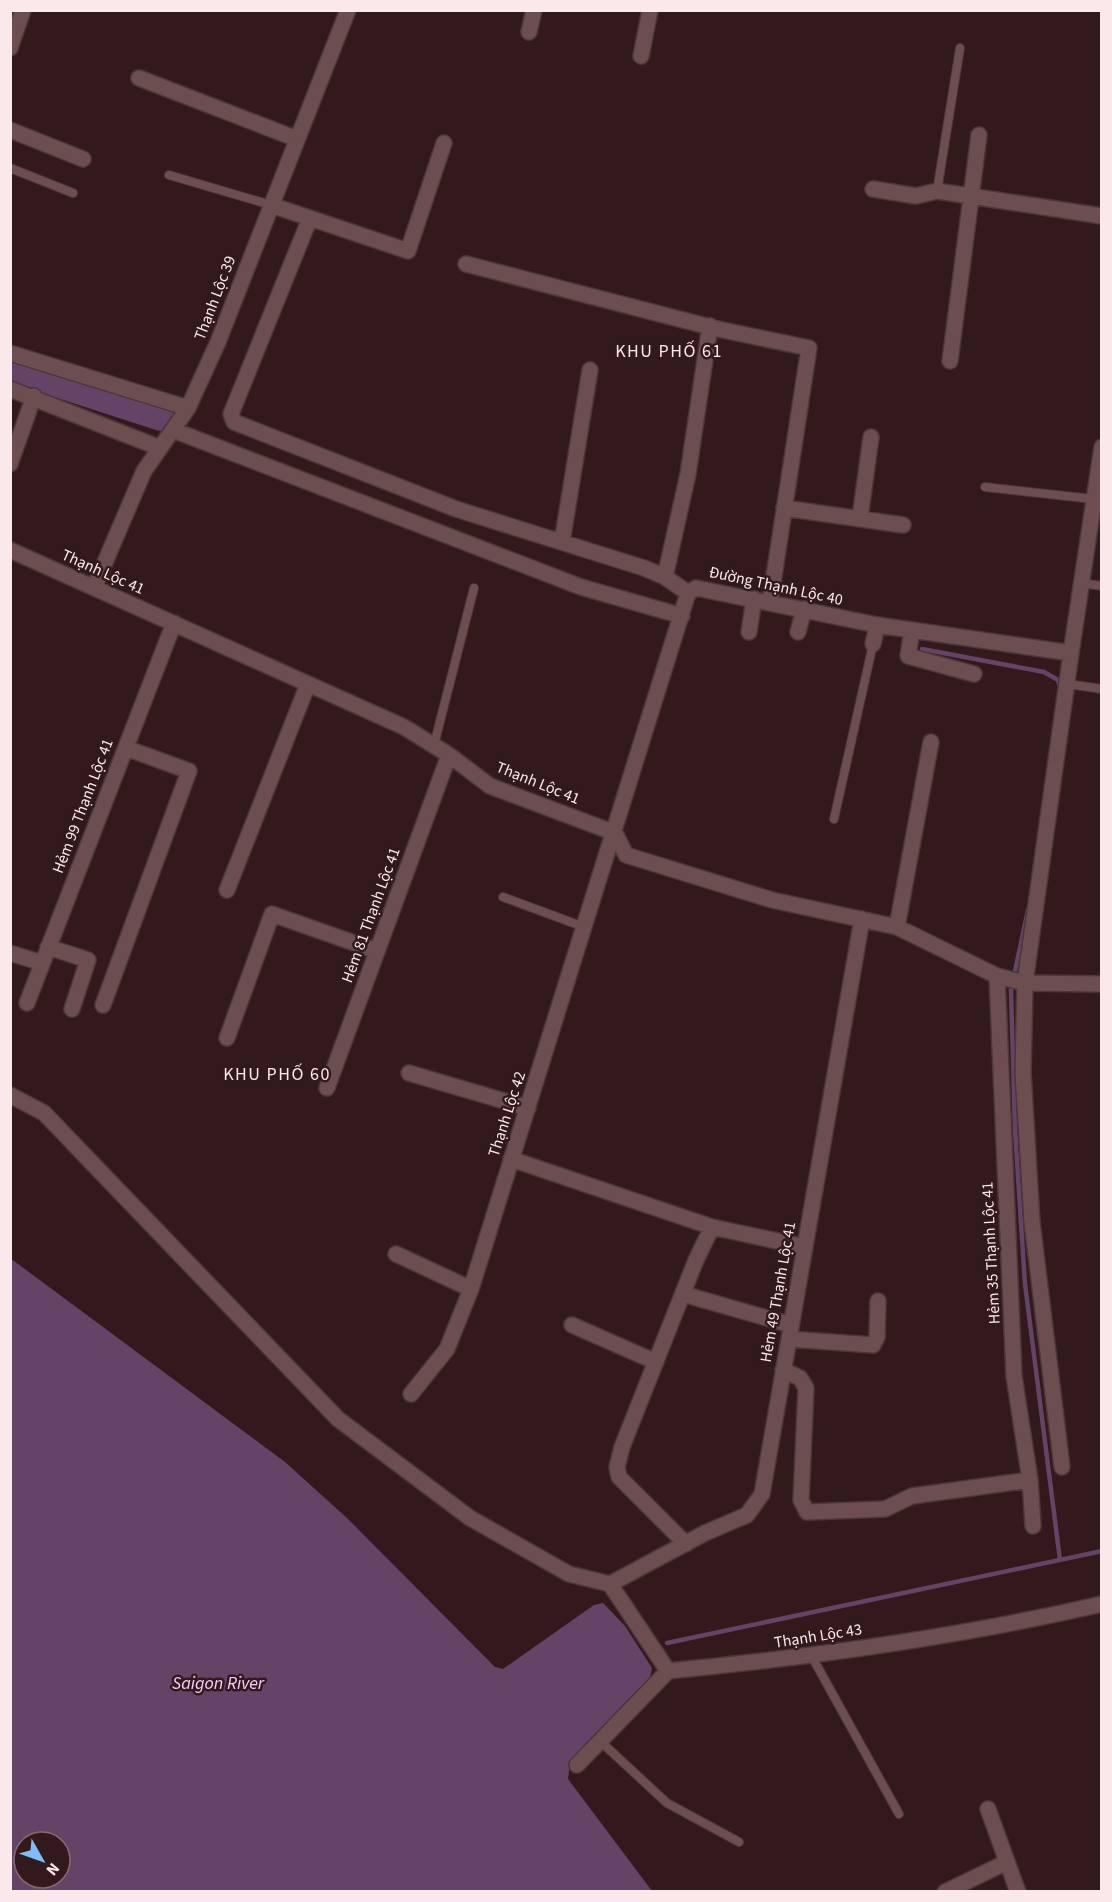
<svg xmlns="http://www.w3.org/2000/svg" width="1112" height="1902" viewBox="0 0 1112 1902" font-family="'Source Sans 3',sans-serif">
  <rect width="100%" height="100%" fill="#32191c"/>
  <!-- water -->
  <path fill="#634467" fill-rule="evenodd" d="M 10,1258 L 285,1462 L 347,1518 L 495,1667 L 503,1669 L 594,1605 L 603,1603 L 625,1626 L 652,1668 L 649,1683 L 570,1762 L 568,1779 L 652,1891 L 11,1891 ZM 24,1842 L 60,1842 L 60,1878 L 24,1878 Z"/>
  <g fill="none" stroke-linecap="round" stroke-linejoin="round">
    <!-- stream -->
    <path stroke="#634467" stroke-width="4.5" d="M 922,649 L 1044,672 L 1058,680 L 1060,688
      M 1028,910 L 1011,990 L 1015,1130 L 1025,1284 L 1060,1560
      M 667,1643 L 1102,1551"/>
    <!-- river -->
    <path stroke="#634467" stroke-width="28" d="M 10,368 L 161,417"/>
    <!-- service casing -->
    <g stroke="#4b3639" stroke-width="10">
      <path id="service" d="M 10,168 L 73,193
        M 169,175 L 271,205
        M 937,191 L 960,48
        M 985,487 L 1093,499
        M 1081,583 L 1102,586
        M 1068,684 L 1102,689
        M 434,745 L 474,588
        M 834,819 L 873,644
        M 503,897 L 584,927
        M 811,1655 L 899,1814
        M 600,1741 L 667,1803 L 739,1842"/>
    </g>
    <!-- minor casing -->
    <g stroke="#4b3639" stroke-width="18">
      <path id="minor" d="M 529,32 L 534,10
        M 10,48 L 23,10
        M 641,56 L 650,10
        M 139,78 L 297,139
        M 10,130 L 83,159
        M 873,189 L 916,196 L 937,191 L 1102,216
        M 271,205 L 408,251 L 444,143
        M 310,218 L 231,414 L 234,422 L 456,509 L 644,568 L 665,577 L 688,593
        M 466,264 L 718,329 L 809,348 L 770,602
        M 10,353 L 188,408
        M 950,361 L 979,135
        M 10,389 L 160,448
        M 173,430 L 581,587 L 682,616
        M 10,464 L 34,396
        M 784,508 L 903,525
        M 860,518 L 871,437
        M 562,542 L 590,370
        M 10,550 L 404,727 L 449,755 L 490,786 L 615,833 L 626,855 L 772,900 L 897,927 L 997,976 L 1025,983 L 1102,984
        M 665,577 L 688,474 L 710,326
        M 94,588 L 144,471 L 188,408 L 218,342 L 348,10
        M 912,630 L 908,656 L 974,674
        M 749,632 L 754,599
        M 798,632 L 804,609
        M 873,644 L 877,625
        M 227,890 L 308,684
        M 897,927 L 931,742
        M 48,947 L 88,960 L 72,1009
        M 10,953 L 42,963
        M 997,976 L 1014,1376 L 1030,1480 L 1033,1526
        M 27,1003 L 174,623
        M 103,1005 L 189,771 L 126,748
        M 227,1038 L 272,914 L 377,951
        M 409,1073 L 528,1108
        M 327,1088 L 449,755
        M 10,1095 L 44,1113 L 338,1419 L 470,1518 L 569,1574 L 610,1584 L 668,1671
        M 511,1159 L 712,1227
        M 396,1254 L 471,1289
        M 683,1294 L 791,1325
        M 572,1325 L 656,1362
        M 789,1339 L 873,1345 L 877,1337 L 878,1301
        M 783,1370 L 800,1378 L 806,1388 L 801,1500 L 807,1512 L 885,1509 L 912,1496 L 1030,1480
        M 411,1394 L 447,1349 L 471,1289 L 688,593 L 696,588 L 877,625 L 1071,653 L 1102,447
        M 1062,1467 L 1032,1222 L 1023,1072 L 1025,983 L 1071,653
        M 686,1544 L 619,1477 L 617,1467 L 622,1447 L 696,1260 L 712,1227 L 805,1247
        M 610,1584 L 705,1533 L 747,1515 L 762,1494 L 862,919
        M 577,1765 L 668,1671 C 814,1657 959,1637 1102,1604
        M 988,1809 L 1018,1892
        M 945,1892 L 1007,1862"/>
    </g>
    <!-- service -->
    <use href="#service" stroke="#6c4e51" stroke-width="8"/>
    <!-- minor -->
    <use href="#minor" stroke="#6c4e51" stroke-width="15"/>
  </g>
  <g text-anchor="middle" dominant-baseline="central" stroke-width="5" stroke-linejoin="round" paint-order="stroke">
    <!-- street labels -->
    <g font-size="16" fill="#fbe8ea" stroke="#32191c">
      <text transform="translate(215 298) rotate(-69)">Thạnh Lộc 39</text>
      <text transform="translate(103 572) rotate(24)">Thạnh Lộc 41</text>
      <text transform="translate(776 586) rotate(12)">Đường Thạnh Lộc 40</text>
      <text transform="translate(538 783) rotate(22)">Thạnh Lộc 41</text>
      <text transform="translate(83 806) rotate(-69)">Hẻm 99 Thạnh Lộc 41</text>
      <text transform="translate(371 915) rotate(-70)">Hẻm 81 Thạnh Lộc 41</text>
      <text transform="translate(507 1114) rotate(-72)">Thạnh Lộc 42</text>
      <text transform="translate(991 1253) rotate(-93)">Hẻm 35 Thạnh Lộc 41</text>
      <text transform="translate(778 1292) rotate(-80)">Hẻm 49 Thạnh Lộc 41</text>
      <text transform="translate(818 1636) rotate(-9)">Thạnh Lộc 43</text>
    </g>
    <!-- neighbourhood labels -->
    <g font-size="18" letter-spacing="1.5" fill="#fbe8ea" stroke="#32191c">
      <text x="669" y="351">KHU PHỐ 61</text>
      <text x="277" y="1074">KHU PHỐ 60</text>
    </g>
    <!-- water labels -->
    <g font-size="18" font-style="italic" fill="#f8cefd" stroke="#32191c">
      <text x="218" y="1683">Saigon River</text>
    </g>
  </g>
  <!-- border -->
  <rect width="1112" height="1902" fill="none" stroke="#fbe8ea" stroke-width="24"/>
  <!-- north arrow -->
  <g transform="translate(42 1860) rotate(130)"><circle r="28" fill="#32191c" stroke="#826c6e" stroke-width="1.5"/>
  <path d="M0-4.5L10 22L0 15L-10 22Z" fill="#7ebdf9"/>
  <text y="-9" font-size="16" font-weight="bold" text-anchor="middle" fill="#fbe8ea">N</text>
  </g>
</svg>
